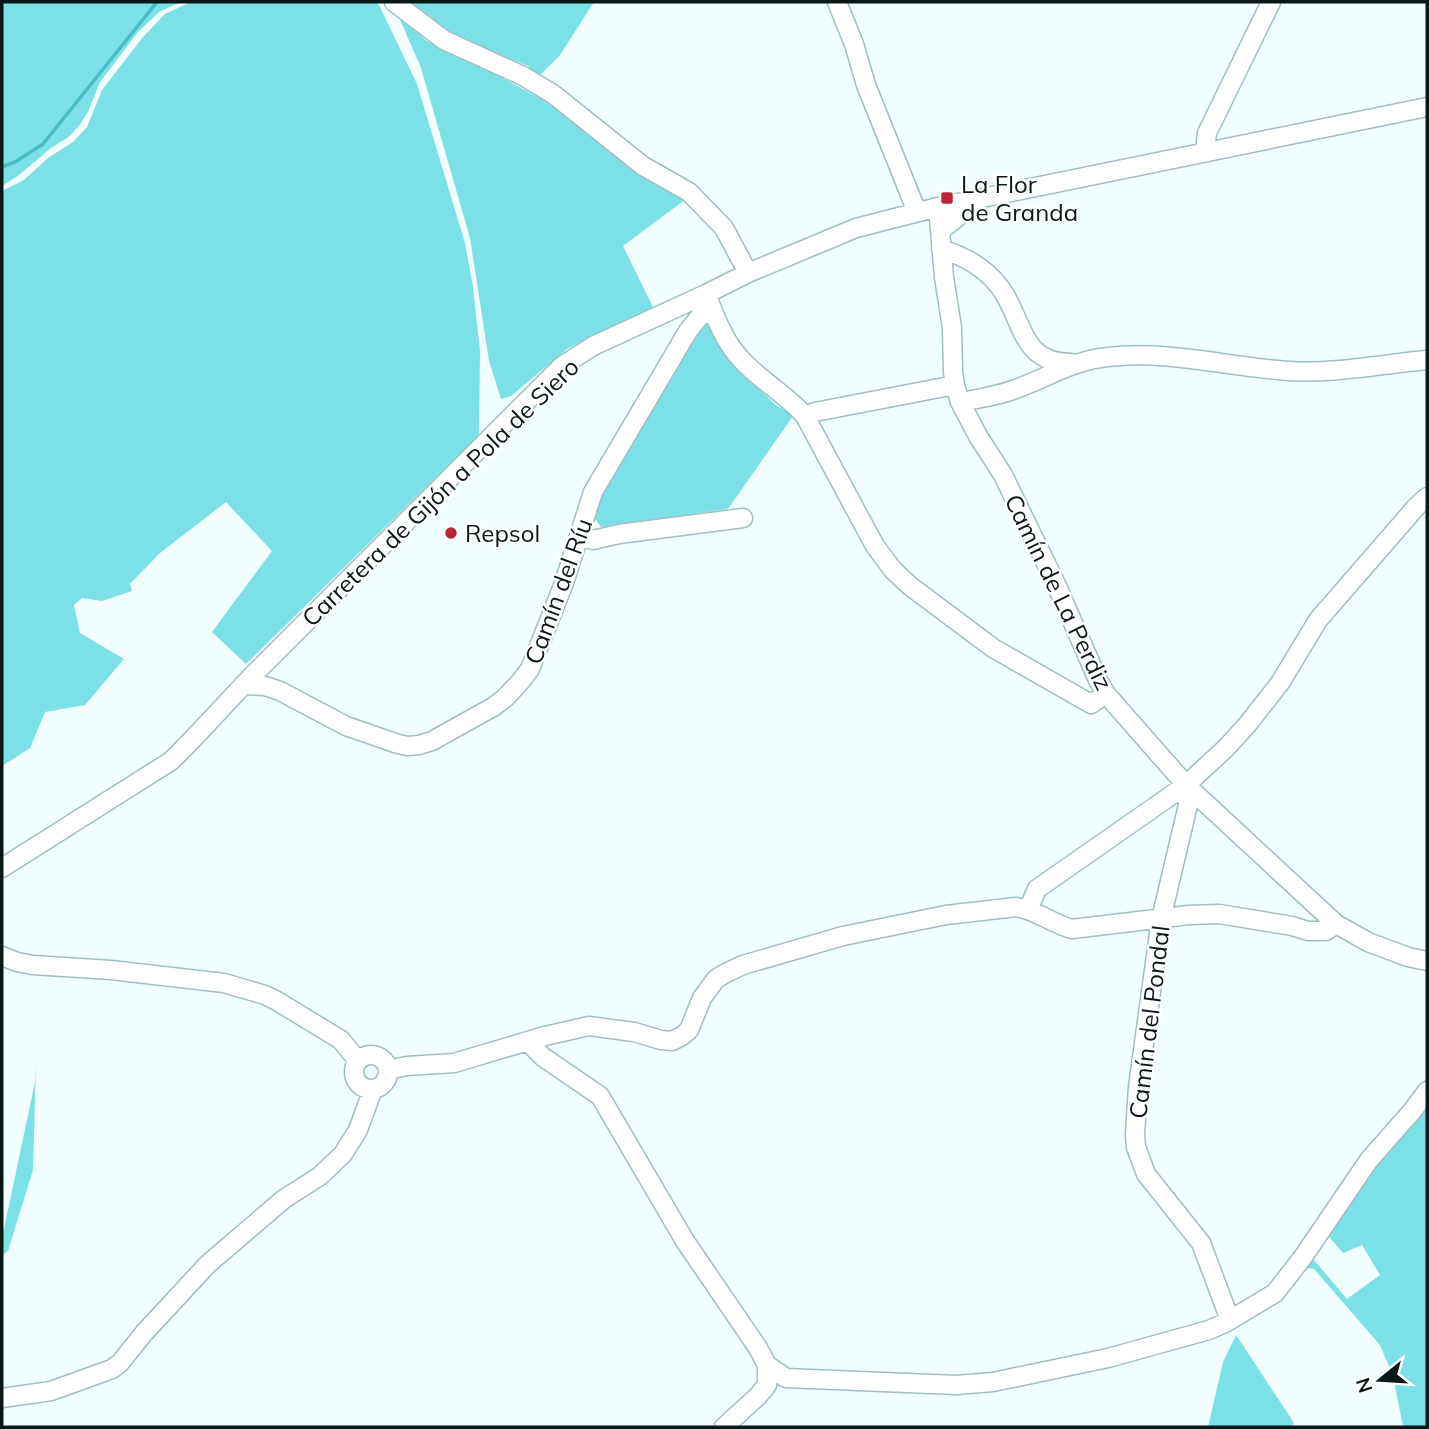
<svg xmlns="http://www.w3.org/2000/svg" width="1429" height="1429" viewBox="0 0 1429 1429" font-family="Mulish,sans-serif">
  <rect width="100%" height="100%" fill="#f1fdfe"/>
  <!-- green -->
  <path fill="#7ce0e8" d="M 2,2 L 181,2 L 159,12 L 138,32 L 100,82 L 88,112 L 81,123 L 70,136 L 51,148 L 19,175 L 2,186 Z
    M 191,2 L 376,2 L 379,5 L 417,84 L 465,243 L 473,287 L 480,351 L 479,435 L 246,664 L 212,632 L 272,551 L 226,502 L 160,553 L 130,584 L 132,591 L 102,601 L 82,598 L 74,605 L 80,633 L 124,659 L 85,705 L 45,712 L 30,748 L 2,766 L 2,191 L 24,180 L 48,158 L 73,142 L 87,127 L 102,90 L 143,37 L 165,14 Z
    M 406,2 L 594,2 L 560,55 L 539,76 L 528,66 L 459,38 Z
    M 399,17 L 427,41 L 473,62 L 547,102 L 596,140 L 643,173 L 686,199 L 623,246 L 653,307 L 567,349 L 511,396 L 501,399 L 489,361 L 470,238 L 421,68 Z
    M 703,322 L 710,324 L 732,364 L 776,405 L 793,416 L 728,509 L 601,527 L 592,515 L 605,485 Z
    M 36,1061 L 33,1170 L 8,1251 L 2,1255 L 2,1230 L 4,1229 L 35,1082 Z
    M 1427,1103 L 1427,1427 L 1403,1427 L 1393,1375 L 1380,1345 L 1314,1269 L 1303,1267 L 1305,1262 L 1314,1260 L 1347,1299 L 1380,1275 L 1362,1245 L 1343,1253 L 1325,1232 L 1368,1171 Z
    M 1236,1335 L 1294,1423 L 1291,1427 L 1208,1427 L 1223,1362 Z"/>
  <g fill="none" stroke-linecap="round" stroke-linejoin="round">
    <!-- stream -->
    <path stroke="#49bcc5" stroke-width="3.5" d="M 2,167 L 15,162 L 43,144 L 157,2"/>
    <!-- minor casing -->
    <g stroke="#a0bec0" stroke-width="21">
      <path id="minor" d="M 394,2 L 444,40 L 523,76 L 553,94 L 643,166 L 689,192 L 724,228 L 748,273
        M 837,2 L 854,44 L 866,85 L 917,212
        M 1205,151 L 1207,133 L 1271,2
        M 938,207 L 944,277 L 952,328 L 953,372 L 955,385 L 960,402 L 978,436 L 1003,475 L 1056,584 L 1098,680 L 1106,694 L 1186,785 L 1336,924 L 1368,942 L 1408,957 L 1427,961
        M 940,231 L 978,201
        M 941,249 C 964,256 984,267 999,286 C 1024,318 1019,364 1072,363
        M 709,301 C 715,318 727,345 740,358 C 759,380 786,394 805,416 L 875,546 L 893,570 L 910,586 L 993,648 L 1091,704 L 1106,694
        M 960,402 C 978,399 996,396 1013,390 C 1045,379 1073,360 1108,357 C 1168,350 1229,367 1289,371 C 1334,374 1382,364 1427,360
        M 805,416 L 815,412 L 955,385
        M 579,536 L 593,540 L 619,534 L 743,518
        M 243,685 L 265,686 L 280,691 L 346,726 L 398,744 L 408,746 L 419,745 L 432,741 L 493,707 L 505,698 L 520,682 L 530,669 L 564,583 L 593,492 L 688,331 L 700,316 L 712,310
        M 1186,785 L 1188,805 L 1161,919 L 1138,1087 L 1135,1134 L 1136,1147 L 1146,1174 L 1201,1243 L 1230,1320
        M 2,868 L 171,761 C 199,734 225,704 252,676 C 356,573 459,469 562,366 L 593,346 L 706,294 L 748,273 L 856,228 L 938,207 L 1427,107
        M 1028,910 C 1042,915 1059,926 1072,929 L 1189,915 L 1219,914 L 1292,926 L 1308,931 L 1326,931 L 1336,924
        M 2,956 L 17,962 L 33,965 L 111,970 L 224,983 L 265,995 L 277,1001 L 341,1040 L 358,1061
        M 528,1042 L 543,1057 L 600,1096 L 685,1241 L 758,1348 L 767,1365 L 786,1378 L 956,1385 L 993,1382 L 1108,1358 L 1209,1330 L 1225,1323 L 1275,1293 L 1303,1257 L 1369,1160 L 1413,1110 L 1427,1091
        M354 1072a17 17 0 1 1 34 0a17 17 0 1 1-34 0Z
        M 388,1070 L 407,1066 L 454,1063 L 545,1036 L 589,1026 L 634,1032 L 661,1040 L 672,1041 L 682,1036 L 689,1030 L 702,998 L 716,979 L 724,974 L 743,965 L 843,936 L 946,915 L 1016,907 L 1028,910 L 1037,889 L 1186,785 L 1226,748 L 1247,725 L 1280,683 L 1318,620 L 1417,506 L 1427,497
        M 2,1398 L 51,1391 L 112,1369 L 120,1363 L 144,1333 L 208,1264 L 284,1199 L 320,1176 L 343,1154 L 358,1130 L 373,1089
        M 724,1427 L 758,1396 L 767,1385 L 767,1365"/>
    </g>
    <!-- minor -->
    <use href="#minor" stroke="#fff" stroke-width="18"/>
  </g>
  <!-- markers -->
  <g fill="#b72633" stroke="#fff" stroke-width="2.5">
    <rect x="940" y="191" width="14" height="14" rx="3.5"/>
    <circle cx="451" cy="533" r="7"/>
  </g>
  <g text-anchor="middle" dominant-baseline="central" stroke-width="5" stroke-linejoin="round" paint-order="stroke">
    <!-- poi labels -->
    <g font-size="24" fill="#0c1718" stroke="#fff" text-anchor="start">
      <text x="961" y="184">La Flor<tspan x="961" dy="28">de Granda</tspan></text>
      <text x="465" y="533">Repsol</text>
    </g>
    <!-- street labels -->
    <g font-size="24" fill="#0c1718" stroke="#fff">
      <text transform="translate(440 492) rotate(-44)">Carretera de Gijón a Pola de Siero</text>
      <text transform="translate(558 591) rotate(-70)">Camín del Ríu</text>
      <text transform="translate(1059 592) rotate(64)">Camín de La Perdiz</text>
      <text transform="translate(1149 1022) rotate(-83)">Camín del Pondal</text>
    </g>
  </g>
  <!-- border -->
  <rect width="1429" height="1429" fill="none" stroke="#0c1718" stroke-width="7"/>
  <!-- north arrow -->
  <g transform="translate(1380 1380) rotate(252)" stroke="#ffffff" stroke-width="5" paint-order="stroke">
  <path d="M0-5L12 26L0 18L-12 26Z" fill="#0c1718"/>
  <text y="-10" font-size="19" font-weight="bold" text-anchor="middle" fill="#0c1718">N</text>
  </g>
</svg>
